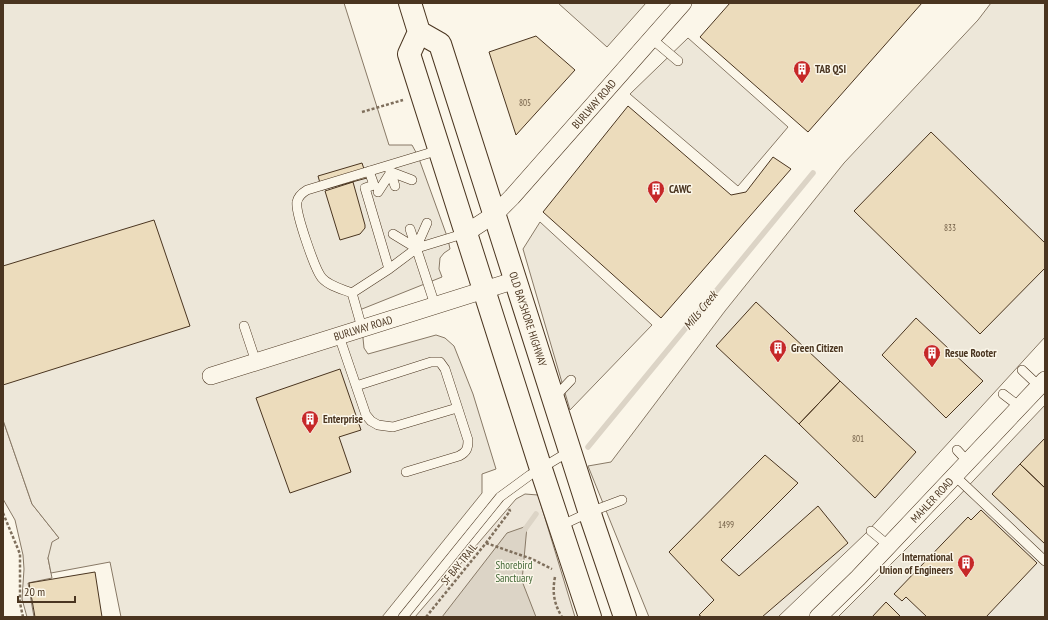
<svg xmlns="http://www.w3.org/2000/svg" width="1048" height="620" viewBox="0 0 1048 620" font-family="'PT Sans Narrow',sans-serif">
  <rect width="100%" height="100%" fill="#fbf6e9"/>
  <!-- green -->
  <path fill="#ede6d9" stroke="#887966" d="M 3,420 L 32,504 L 59,538 L 48,558 L 52,578 L 28,583 L 34,617 L 27,617 L 22,599 L 24,569 L 23,555 L 15,520 L 3,499 Z
    M 525,494 L 538,495 L 575,617 L 415,617 L 516,499 Z"/>
  <!-- parking -->
  <path fill="#ede7d9" stroke="#887966" d="M 3,3 L 344,3 L 389,145 L 412,145 L 418,156 L 448,239 L 450,249 L 444,253 L 440,258 L 439,269 L 442,277 L 357,311 L 362,328 L 364,348 L 368,354 L 436,335 L 445,338 L 454,346 L 473,394 L 496,469 L 482,474 L 482,493 L 382,617 L 121,617 L 110,562 L 51,573 L 48,558 L 52,542 L 59,538 L 32,504 L 3,420 Z
    M 558,3 L 646,3 L 607,47 Z
    M 991,3 L 1045,3 L 1045,337 L 866,533 L 778,617 L 649,617 L 588,466 L 611,462 L 725,311 L 844,163 L 978,20 Z
    M 688,38 L 788,127 L 738,186 L 630,94 Z
    M 540,222 L 652,325 L 570,410 L 523,249 Z
    M 1045,405 L 1045,617 L 838,617 L 957,498 Z"/>
  <!-- water -->
  <path fill="#dcd4c6" stroke="#887966" d="M 527,526 L 522,581 L 536,617 L 442,617 L 507,533 Z"/>
  <g fill="none" stroke-linecap="round" stroke-linejoin="round">
    <!-- stream -->
    <path stroke="#dcd4c6" stroke-width="5.5" d="M 588,447 L 813,173
      M 523,532 L 536,514"/>
  </g>
  <!-- building -->
  <path fill="#ecdcbc" stroke="#4a3520" d="M 730,3 L 922,3 L 808,132 L 700,37 Z
    M 536,36 L 575,70 L 516,135 L 489,52 Z
    M 628,106 L 731,195 L 746,192 L 773,157 L 791,169 L 661,318 L 543,212 Z
    M 931,132 L 1045,243 L 1045,268 L 980,334 L 854,211 Z
    M 362,163 L 367,178 L 322,190 L 318,176 Z
    M 353,182 L 365,225 L 365,228 L 360,234 L 340,240 L 325,191 Z
    M 154,220 L 190,326 L 3,385 L 3,266 Z
    M 756,302 L 840,381 L 799,424 L 716,346 Z
    M 916,318 L 983,381 L 946,418 L 882,355 Z
    M 340,369 L 361,430 L 339,437 L 351,472 L 290,493 L 256,398 Z
    M 840,381 L 916,452 L 875,498 L 799,424 Z
    M 1045,438 L 1045,488 L 1020,464 Z
    M 765,455 L 798,483 L 721,560 L 739,576 L 818,506 L 848,543 L 762,617 L 702,617 L 699,615 L 714,600 L 669,552 Z
    M 1020,464 L 1045,488 L 1045,544 L 992,494 Z
    M 981,510 L 1037,563 L 986,617 L 927,617 L 906,597 L 902,601 L 894,594 L 968,517 L 971,520 Z
    M 95,572 L 102,617 L 35,617 L 29,583 Z
    M 886,602 L 901,617 L 872,617 Z"/>
  <g fill="none" stroke-linecap="round" stroke-linejoin="round">
    <!-- lane casing -->
    <g stroke="#4a3520" stroke-width="10">
      <path id="lane" d="M 652,39 L 678,61
        M 389,168 L 395,186
        M 369,171 L 374,185 L 365,188 L 389,269
        M 391,172 L 412,180
        M 378,192 L 391,172
        M 410,229 L 435,305
        M 393,234 L 416,248 L 427,223
        M 352,293 C 342,289 329,286 322,278 C 315,270 295,212 297,202 C 298,196 302,193 307,190 L 439,150
        M 244,326 L 256,362
        M 362,328 L 352,293 L 389,269 L 417,248 L 466,233
        M 339,336 L 366,415 L 371,421 L 378,425 L 393,427 L 457,408
        M 1022,370 L 1041,388
        M 356,386 L 431,362 L 440,362 L 445,369 L 468,440 C 468,448 467,452 459,456 L 406,472
        M 1003,394 L 1020,407
        M 554,398 L 571,380
        M 957,450 L 968,462
        M 955,476 L 1045,561
        M 560,526 L 590,512 L 622,500
        M 871,531 L 889,546
        M 403,617 L 500,497 L 530,475 L 570,451"/>
    </g>
    <!-- street casing -->
    <g stroke="#4a3520" stroke-width="18">
      <path id="street" d="M 466,233 L 495,214 L 512,197 L 683,3
        M 211,376 L 516,280
        M 818,617 L 858,578 L 1045,380"/>
    </g>
    <!-- secondary casing -->
    <g stroke="#4a3520" stroke-width="24">
      <path id="secondary" d="M 410,3 L 419,32 L 440,44 L 592,520 L 625,617
        M 419,32 L 409,54 L 541,469 L 590,617"/>
    </g>
    <!-- path -->
    <path stroke="#7f6f5c" stroke-width="2.5" stroke-dasharray="3 2" stroke-linecap="butt" d="M 362,112 L 403,100
      M 3,513 L 20,554 L 20,603 L 23,617
      M 486,543 L 532,559 L 552,569
      M 555,577 C 552,592 554,604 562,617
      M 426,617 L 486,543 L 510,511 L 509,509"/>
    <!-- lane -->
    <use href="#lane" stroke="#fbf6e9" stroke-width="9"/>
    <!-- street -->
    <use href="#street" stroke="#fbf6e9" stroke-width="17"/>
    <!-- secondary -->
    <use href="#secondary" stroke="#fbf6e9" stroke-width="22"/>
  </g>
  <!-- icons -->
  <defs>
    <g id="building-pin" transform="scale(0.9)"><path d="M0 17L-7.5 6A9.5 9.5 0 1 1 7.5 6Z" fill="#c62828" stroke="#fbf6e9"/><path d="M-4-6H4V6H1V3H-1V6H-4ZM-2.5-4.3h1.7v1.8h-1.7ZM.8-4.3h1.7v1.8H.8ZM-2.5-1h1.7V.8h-1.7ZM.8-1h1.7V.8H.8Z" fill="#fff"/></g>
  </defs>
  <g fill-rule="evenodd">
    <use href="#building-pin" x="802" y="69"/>
    <use href="#building-pin" x="656" y="189"/>
    <use href="#building-pin" x="778" y="348"/>
    <use href="#building-pin" x="932" y="353"/>
    <use href="#building-pin" x="310" y="419"/>
    <use href="#building-pin" x="966" y="563"/>
  </g>
  <g text-anchor="middle" dominant-baseline="central" stroke-width="3" stroke-linejoin="round" paint-order="stroke">
    <!-- number labels -->
    <g font-size="9" fill="#725f47">
      <text x="525" y="102">805</text>
      <text x="950" y="227">833</text>
      <text x="858" y="438">801</text>
      <text x="726" y="524">1499</text>
    </g>
    <!-- poi labels -->
    <g font-size="11" font-weight="bold" fill="#4a3520" stroke="#fbf6e9" text-anchor="start">
      <text x="815" y="69">TAB QSI</text>
      <text x="669" y="189">CAWC</text>
      <text x="791" y="348">Green Citizen</text>
      <text x="945" y="353">Resue Rooter</text>
      <text x="323" y="419">Enterprise</text>
      <text x="953" y="557" text-anchor="end">International<tspan x="953" dy="13">Union of Engineers</tspan></text>
    </g>
    <!-- street labels -->
    <g font-size="11" fill="#4a3520" stroke="#fbf6e9">
      <text transform="translate(594 104) rotate(-49)">BURLWAY ROAD</text>
      <text transform="translate(528 319) rotate(72)">OLD BAYSHORE HIGHWAY</text>
      <text transform="translate(363 328) rotate(-17)">BURLWAY ROAD</text>
      <text transform="translate(932 500) rotate(-47)">MAHLER ROAD</text>
      <text transform="translate(459 564) rotate(-51)">SF BAY TRAIL</text>
    </g>
    <!-- park labels -->
    <g font-size="11" fill="#436837" stroke="#fbf6e9">
      <text x="514" y="565">Shorebird<tspan x="514" dy="13">Sanctuary</tspan></text>
    </g>
    <!-- water labels -->
    <g font-size="12" font-style="italic" fill="#4a3520" stroke="#fbf6e9">
      <text transform="translate(700 310) rotate(-51)">Mills Creek</text>
    </g>
  </g>
  <!-- border -->
  <rect width="1048" height="620" fill="none" stroke="#4a3520" stroke-width="8"/>
  <!-- scale -->
  <path d="M18 596v6h57v-6" fill="none" stroke="#4a3520" stroke-width="2"/>
  <text x="24" y="596" font-size="12" fill="#4a3520" stroke="#fbf6e9" stroke-width="3" paint-order="stroke">20 m</text>
</svg>
